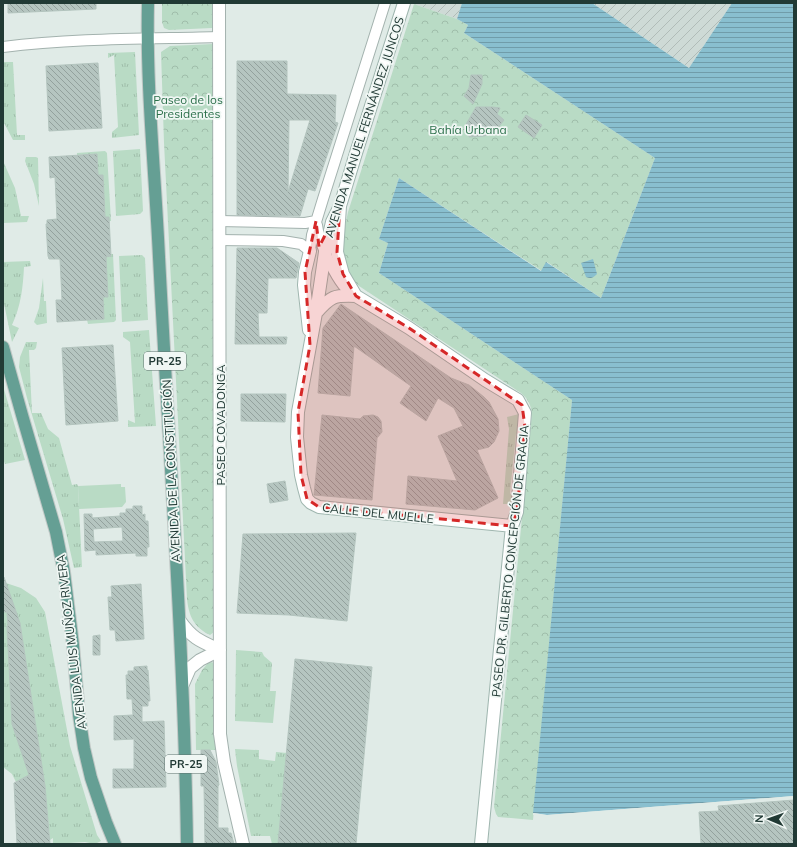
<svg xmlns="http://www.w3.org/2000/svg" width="797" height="847" viewBox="0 0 797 847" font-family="Mulish,sans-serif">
  <defs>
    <pattern id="industrial-furrows" width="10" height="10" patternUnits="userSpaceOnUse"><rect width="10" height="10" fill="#cedad6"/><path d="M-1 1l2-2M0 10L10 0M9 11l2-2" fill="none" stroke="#b1bcb8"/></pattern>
    <pattern id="grass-tufts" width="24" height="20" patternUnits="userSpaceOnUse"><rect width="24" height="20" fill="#b9dbc5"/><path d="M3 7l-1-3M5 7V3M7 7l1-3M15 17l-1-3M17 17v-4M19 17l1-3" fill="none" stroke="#9fbdaa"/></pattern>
    <pattern id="park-crowns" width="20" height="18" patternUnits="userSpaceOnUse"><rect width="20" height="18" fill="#b9dbc5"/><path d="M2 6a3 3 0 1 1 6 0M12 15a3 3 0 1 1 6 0" fill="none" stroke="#9fbdaa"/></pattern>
    <pattern id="water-rules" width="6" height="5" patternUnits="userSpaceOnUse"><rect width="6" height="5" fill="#89bfcf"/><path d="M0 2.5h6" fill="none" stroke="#709ca9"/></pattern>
    <pattern id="building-back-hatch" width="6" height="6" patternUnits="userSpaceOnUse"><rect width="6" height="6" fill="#b5c5c0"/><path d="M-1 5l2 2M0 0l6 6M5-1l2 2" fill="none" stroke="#93a19d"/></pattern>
  </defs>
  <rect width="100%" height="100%" fill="#e0ebe7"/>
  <!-- industrial -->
  <path fill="url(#industrial-furrows)" d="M 414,3 L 462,3 L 457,19 L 414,4 Z
    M 592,3 L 732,3 L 689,68 Z"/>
  <!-- grass -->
  <path fill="url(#grass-tufts)" d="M 135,52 L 139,135 L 112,138 L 112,132 L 118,127 L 114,55 L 108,58 L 108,53 Z
    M 3,62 L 13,62 L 17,135 L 25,135 L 25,140 L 13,140 L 3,121 Z
    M 140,149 L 143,211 L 140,214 L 116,216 L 113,151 Z
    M 105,151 L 107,153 L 111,221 L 109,221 L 109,217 L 105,217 L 103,175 L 98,175 L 97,154 L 77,155 L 77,153 Z
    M 26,157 L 36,157 L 38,158 L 39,206 L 34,184 L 25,161 Z
    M 3,161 L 15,188 L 21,216 L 29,216 L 27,222 L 3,223 Z
    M 111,254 L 113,254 L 116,320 L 114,322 L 88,324 L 87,320 L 104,319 L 103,297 L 108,297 L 106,257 L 111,256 Z
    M 142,255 L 145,258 L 148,320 L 122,322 L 119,256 Z
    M 30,261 L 31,266 L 24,267 C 23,287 21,306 12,325 L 19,328 L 12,342 L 3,299 L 3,262 Z
    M 43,278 L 44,301 L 46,301 L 47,323 L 37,325 L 34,322 L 39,308 Z
    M 149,330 L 156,426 L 128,427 L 128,420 L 135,423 L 130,342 L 123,337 L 123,332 Z
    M 26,342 L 37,342 L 36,348 L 34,350 L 29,350 L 32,413 L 41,413 L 48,429 L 59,438 L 72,485 L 77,484 L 78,486 L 82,567 L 74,568 L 63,519 L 27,398 L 19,367 L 20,357 Z
    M 3,386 L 25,460 L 5,464 L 3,459 Z
    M 519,414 L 518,433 L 516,434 L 510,493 L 513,498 L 512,504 L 503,504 L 509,429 L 507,417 Z
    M 6,583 L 21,588 L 36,598 L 45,612 L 70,746 L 97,835 L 101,841 L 95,844 L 85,842 L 53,844 L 53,838 L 50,840 L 45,786 L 20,623 Z
    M 3,610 L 4,612 L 7,612 L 8,625 L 7,626 L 12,724 L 29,775 L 16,782 L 12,774 L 3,767 Z
    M 236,650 L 262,652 L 264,656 L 272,663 L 270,691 L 276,691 L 273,723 L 235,721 Z
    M 235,749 L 259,750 L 259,759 L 275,761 L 276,752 L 287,753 L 278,844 L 272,844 L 270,836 L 251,836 L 237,766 Z"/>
  <!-- park -->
  <path fill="url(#park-crowns)" d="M 162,3 L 214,3 L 214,26 L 212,28 L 169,30 L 164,28 L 162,22 Z
    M 414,4 L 457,19 L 468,25 L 464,33 L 655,158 L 601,298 L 547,262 L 542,271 L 399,178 L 379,239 L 388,243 L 379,273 L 572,400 L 533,820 L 498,817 L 496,814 L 494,807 L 532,414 C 531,405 528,399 521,393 L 359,286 C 339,266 342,238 348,212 Z
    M 213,44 L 214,45 L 214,632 L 210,635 C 194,627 189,617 187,599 L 164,143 L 161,52 L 170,46 Z
    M 210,662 L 214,663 L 217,750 L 196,750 L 195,684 L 202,670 L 208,663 Z"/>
  <!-- pitch -->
  <path fill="#b9dbc5" d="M 121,484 L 121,487 L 125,487 L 126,502 L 122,507 L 79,509 L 78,486 Z"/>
  <!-- water -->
  <path fill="url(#water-rules)" d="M 462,3 L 592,3 L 689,68 L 732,3 L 794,3 L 794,796 L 547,815 L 533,813 L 572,400 L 379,273 L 388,243 L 379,239 L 399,178 L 541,271 L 546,262 L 601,298 L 655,158 L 464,33 L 468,25 L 457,19 Z
    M 593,259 L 597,274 C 593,278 591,279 586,277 L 581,263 Z"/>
  <!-- pier -->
  <path fill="#e0ebe7" d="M 794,796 L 794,798 L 547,817 L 533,815 L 533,813 L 547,815 Z"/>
  <!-- building -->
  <path fill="url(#building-back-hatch)" stroke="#b3c4be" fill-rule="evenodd" d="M 8,3 L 96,3 L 96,9 L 8,13 Z
    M 237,61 L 287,61 L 287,94 L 336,95 L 335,122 L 338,123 L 315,191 L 308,189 L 300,216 L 237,215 ZM 289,120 L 310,120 L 288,192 Z
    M 98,63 L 102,128 L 49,131 L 46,66 Z
    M 471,75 L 482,75 L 482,84 L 473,104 L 464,96 L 469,88 Z
    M 476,107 L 492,107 L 500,108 L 497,114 L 504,120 L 497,129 L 491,134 L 484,136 L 469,137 L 469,128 L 464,128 Z
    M 526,115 L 542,125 L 534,138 L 518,127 Z
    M 97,154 L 98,175 L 103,175 L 105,217 L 109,217 L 111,256 L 106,257 L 108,297 L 103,297 L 104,319 L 57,322 L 56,300 L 62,300 L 60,259 L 49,259 L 48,256 L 46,224 L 47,224 L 47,220 L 57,219 L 55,177 L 50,178 L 49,157 Z
    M 237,248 L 277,248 L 299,263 L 296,278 L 268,278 L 267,313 L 258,313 L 259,337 L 287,337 L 286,344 L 235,344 Z
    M 341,304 L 451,378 L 469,385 L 484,397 L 489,402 L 498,419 L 499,431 L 494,442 L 489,447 L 477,450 L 498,498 L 475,510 L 406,504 L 408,476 L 457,481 L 438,436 L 463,426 L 454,408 L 438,398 L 426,421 L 400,403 L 411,386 L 354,346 L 350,396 L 318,393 L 323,328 Z
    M 113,345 L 118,421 L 66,425 L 62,348 Z
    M 241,394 L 286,394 L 285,422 L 241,421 Z
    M 322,415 L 360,419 L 363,416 L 373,415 L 378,417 L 381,421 L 382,432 L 377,438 L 372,500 L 314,495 Z
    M 285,481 L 288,500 L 270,503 L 267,484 Z
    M 133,506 L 142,506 L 142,515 L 145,514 L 145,521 L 148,521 L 149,547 L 147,547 L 147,556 L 136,556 L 136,553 L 96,555 L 96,550 L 85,551 L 84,514 L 92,514 L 92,518 L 120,516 L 120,513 L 126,513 L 126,509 L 133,509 ZM 122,527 L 123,541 L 94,542 L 93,529 Z
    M 356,533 L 347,621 L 289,615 L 237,613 L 243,534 Z
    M 3,577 L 4,577 L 20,623 L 45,786 L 50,844 L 17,844 L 14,783 L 29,775 L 12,724 L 7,626 L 8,625 L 7,612 L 3,612 Z
    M 141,584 L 144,639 L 116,641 L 115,630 L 110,630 L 108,597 L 112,597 L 111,586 Z
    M 100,635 L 100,655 L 93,655 L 93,636 Z
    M 295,659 L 372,667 L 356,844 L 278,844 Z
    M 147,666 L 147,670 L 148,670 L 150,701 L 148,701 L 148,706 L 142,706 L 142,722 L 164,721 L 166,787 L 113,788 L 113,769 L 134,769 L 134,739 L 114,740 L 114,716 L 133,715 L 132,699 L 127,699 L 126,675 L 128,675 L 128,671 L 134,671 L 134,667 Z
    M 201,750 L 210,750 L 216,762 L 219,785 L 218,786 L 218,828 L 228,828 L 228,833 L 231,833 L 234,844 L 205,844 L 204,786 L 201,786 Z
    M 794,800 L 794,844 L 701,844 L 699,812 L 719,811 L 718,806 Z"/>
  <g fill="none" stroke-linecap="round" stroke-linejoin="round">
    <!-- minor casing -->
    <g stroke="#a3b2ae" stroke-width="12">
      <path id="minor" d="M 3,47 C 75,38 147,39 220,37
        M 219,221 L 305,223 L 316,221
        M 317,225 C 319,243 338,287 354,295
        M 219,240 L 283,241 L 301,244 L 310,251 L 312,235 L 323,199 L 385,3"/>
    </g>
    <!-- tertiary casing -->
    <g stroke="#a3b2ae" stroke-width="14">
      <path id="tertiary" d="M 219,3 L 220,734 L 224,762 L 243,844
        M 180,621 C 193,639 200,641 220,650
        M 183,684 L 190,668 L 200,660 L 220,650"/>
    </g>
    <!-- secondary casing -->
    <g stroke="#9fb6af" stroke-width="14">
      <path id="secondary" d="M 404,3 L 356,153 L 340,206 L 332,222 L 325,252 L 316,313 L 298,412 L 297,437 L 301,475 L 304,488 L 307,499 L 311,503 L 319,507 L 512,526
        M 340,206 L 337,252 L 343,274 L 356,296 L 409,328 L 485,380 L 518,400 L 525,413 L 517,512 L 512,526 L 481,844
        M 316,313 C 331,296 334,295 356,296
        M 309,330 L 304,285 L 305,272 L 310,251"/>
    </g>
    <!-- primary casing -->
    <g stroke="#c1c8c6" stroke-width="14">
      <path id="primary" d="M 148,3 C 146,87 155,172 159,257 C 169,452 184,648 187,844
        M 3,347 L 22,415 L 56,532 L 64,572 L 73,645 L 79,715 L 84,748 L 91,778 L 106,822 L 115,844"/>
    </g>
    <!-- minor -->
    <use href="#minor" stroke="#fff" stroke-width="10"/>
    <!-- tertiary -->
    <use href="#tertiary" stroke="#fff" stroke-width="12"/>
    <!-- secondary -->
    <use href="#secondary" stroke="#fff" stroke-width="12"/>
    <!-- primary -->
    <use href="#primary" stroke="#659f94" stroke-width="12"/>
  </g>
  <!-- marked area -->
  <path fill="#d62828" fill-opacity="0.2" stroke="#d62828" stroke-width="3" stroke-dasharray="8 5" stroke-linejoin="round" d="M 340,206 L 337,252 L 343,274 L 356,296 L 409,328 L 522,405 L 525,427 L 517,512 L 512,526 L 319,507 L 307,499 L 301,475 L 298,412 L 310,345 L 305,272 L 316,221 L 319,247 Z"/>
  <g text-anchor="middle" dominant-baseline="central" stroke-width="3.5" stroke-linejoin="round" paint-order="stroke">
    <!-- shield labels -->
    <g fill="#f0f7f4" stroke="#5f736e" stroke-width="1">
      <rect x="144" y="352" width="42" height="18" rx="3"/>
      <rect x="165" y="755" width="42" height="18" rx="3"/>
    </g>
    <g font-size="11" font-weight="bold" fill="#213a35">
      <text x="165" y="361">PR-25</text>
      <text x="186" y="764">PR-25</text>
    </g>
    <!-- park labels -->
    <g font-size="12" fill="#2c704b" stroke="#f0f7f4">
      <text x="188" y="99">Paseo de los<tspan x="188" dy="14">Presidentes</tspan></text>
      <text x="468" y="129">Bahía Urbana</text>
    </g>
    <!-- street labels -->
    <g font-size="12" fill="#213a35" stroke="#f0f7f4">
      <text transform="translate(364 127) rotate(-72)">AVENIDA MANUEL FERNÁNDEZ JUNCOS</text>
      <text transform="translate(220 425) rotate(-90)">PASEO COVADONGA</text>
      <text transform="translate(171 471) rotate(-93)">AVENIDA DE LA CONSTITUCIÓN</text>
      <text transform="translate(378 513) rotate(6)">CALLE DEL MUELLE</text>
      <text transform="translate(510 561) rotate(-84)">PASEO DR. GILBERTO CONCEPCIÓN DE GRACIA</text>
      <text transform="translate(71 642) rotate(-97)">AVENIDA LUIS MUÑOZ RIVERA</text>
    </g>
  </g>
  <!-- border -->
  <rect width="797" height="847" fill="none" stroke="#213a35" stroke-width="8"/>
  <!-- north arrow -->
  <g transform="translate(769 819) rotate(272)" stroke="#f0f7f4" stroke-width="3" paint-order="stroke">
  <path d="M0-3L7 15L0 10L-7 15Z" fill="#213a35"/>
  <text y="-6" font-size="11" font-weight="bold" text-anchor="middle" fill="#213a35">N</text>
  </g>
</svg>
